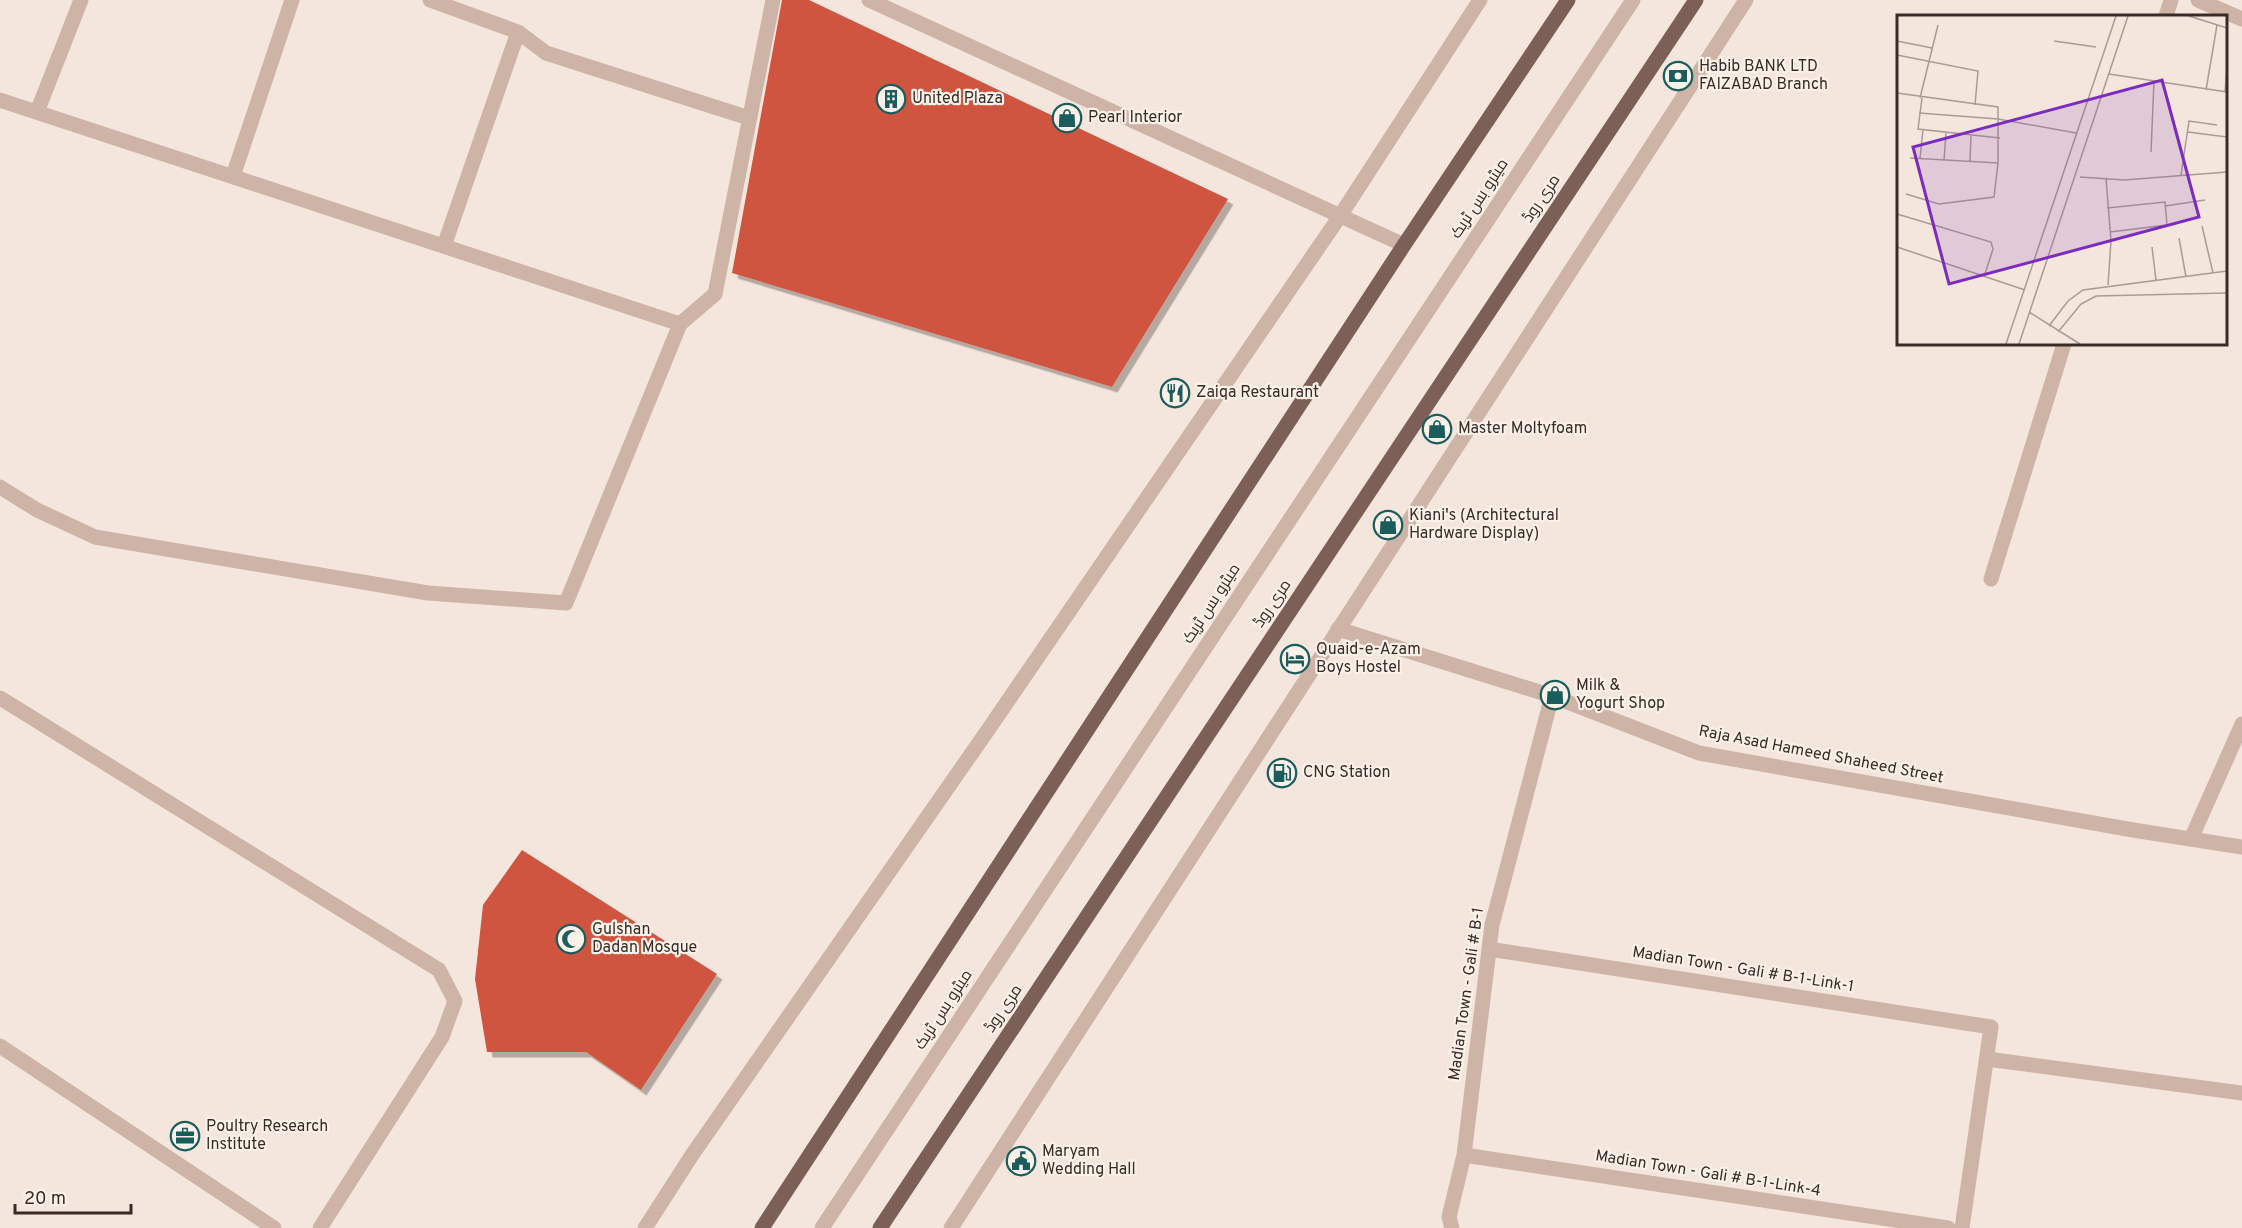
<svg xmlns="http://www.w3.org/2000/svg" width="2242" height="1228" viewBox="0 0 2242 1228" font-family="Overpass,Cairo,sans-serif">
  <defs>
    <filter id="shadow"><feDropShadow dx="5.5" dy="5.5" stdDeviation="0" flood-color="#0004"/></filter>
  </defs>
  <rect width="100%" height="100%" fill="#f4e6dc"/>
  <!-- building -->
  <path fill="#cf543f" filter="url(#shadow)" d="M 782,0 L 809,0 L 1228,199 L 1112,387 L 732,273 Z
    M 522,850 L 717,974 L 641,1090 L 586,1052 L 487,1052 L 475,979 L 483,905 Z"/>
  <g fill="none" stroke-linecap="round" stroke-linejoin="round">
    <!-- lane -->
    <path stroke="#cdb4a6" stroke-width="15" d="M 645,1228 L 692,1155 L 990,727 L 1340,216 L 1480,0
      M 822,1228 L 1633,0
      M 951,1228 L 1746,0"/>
    <!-- street -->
    <path stroke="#cdb4a6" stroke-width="15" d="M 430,0 L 518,32 L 546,53 L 749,118
      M 869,0 L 1404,245
      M 2198,0 L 2242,19
      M 2166,16 L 2171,0
      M 0,100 L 680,324 L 715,294 L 773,0
      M 37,112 L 81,0
      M 233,176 L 292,0
      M 444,246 L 518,32
      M 0,487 L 37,510 L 95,537 L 428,593 L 566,603 L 680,324
      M 1991,579 L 2064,344
      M 1338,629 L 1552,696 L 1699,753 L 2133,830 L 2242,847
      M 0,698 L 439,970 L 455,1001 L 442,1037 L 320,1228
      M 2191,839 L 2242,724
      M 1489,949 L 1991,1027 L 1962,1228
      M 0,1046 L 274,1228
      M 1987,1059 L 2242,1093
      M 1464,1155 L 1948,1228
      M 1452,1228 L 1449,1217 L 1464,1155 L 1492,925 L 1552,696"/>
    <!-- primary -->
    <path stroke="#7c6058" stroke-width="15" d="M 762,1228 L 1404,245 L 1568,0
      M 880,1228 L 1696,0"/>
  </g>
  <!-- icons -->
  <defs>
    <g id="bank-ring" transform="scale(1.5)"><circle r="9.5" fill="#fbf1e8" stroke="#1a5d5c" stroke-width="1.5"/><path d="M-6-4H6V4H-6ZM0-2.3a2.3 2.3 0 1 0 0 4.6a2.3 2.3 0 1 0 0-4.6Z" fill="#1a5d5c"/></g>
    <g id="building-ring" transform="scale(1.5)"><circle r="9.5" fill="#fbf1e8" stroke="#1a5d5c" stroke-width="1.5"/><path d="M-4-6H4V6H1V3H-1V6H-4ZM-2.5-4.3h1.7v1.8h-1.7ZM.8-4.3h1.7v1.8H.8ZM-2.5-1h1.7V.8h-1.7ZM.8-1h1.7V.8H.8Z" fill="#1a5d5c"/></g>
    <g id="shop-ring" transform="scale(1.5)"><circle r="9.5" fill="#fbf1e8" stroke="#1a5d5c" stroke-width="1.5"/><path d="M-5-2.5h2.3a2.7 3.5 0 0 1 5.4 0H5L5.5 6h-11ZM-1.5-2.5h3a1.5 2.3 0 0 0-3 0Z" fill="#1a5d5c"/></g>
    <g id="restaurant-ring" transform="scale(1.5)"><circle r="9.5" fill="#fbf1e8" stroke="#1a5d5c" stroke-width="1.5"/><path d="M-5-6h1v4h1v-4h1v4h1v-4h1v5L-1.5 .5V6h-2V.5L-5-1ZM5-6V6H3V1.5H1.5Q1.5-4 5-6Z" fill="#1a5d5c"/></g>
    <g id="hotel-ring" transform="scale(1.5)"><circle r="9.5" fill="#fbf1e8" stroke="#1a5d5c" stroke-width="1.5"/><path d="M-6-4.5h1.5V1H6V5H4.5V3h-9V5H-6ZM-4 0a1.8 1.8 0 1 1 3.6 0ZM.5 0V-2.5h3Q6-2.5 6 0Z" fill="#1a5d5c"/></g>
    <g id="fuel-ring" transform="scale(1.5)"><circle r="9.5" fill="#fbf1e8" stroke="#1a5d5c" stroke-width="1.5"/><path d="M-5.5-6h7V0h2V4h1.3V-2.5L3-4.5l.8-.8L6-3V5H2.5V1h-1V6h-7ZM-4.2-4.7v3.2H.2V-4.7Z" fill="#1a5d5c"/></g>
    <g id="mosque-ring" transform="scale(1.5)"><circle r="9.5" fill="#fbf1e8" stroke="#1a5d5c" stroke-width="1.5"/><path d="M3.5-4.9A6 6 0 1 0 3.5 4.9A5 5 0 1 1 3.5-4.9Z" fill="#1a5d5c"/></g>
    <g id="office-ring" transform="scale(1.5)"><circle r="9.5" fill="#fbf1e8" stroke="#1a5d5c" stroke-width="1.5"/><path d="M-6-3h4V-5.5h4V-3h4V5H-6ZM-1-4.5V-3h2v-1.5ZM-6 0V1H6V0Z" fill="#1a5d5c"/></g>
    <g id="civic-ring" transform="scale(1.5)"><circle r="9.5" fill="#fbf1e8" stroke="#1a5d5c" stroke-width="1.5"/><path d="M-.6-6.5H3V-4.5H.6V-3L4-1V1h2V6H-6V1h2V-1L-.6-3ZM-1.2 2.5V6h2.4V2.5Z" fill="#1a5d5c"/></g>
  </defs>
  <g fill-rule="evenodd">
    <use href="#bank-ring" x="1678" y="76"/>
    <use href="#building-ring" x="891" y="99"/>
    <use href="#shop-ring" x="1067" y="118"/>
    <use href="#restaurant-ring" x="1175" y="393"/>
    <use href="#shop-ring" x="1437" y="429"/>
    <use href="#shop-ring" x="1388" y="525"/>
    <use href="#hotel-ring" x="1295" y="659"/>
    <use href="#shop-ring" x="1555" y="695"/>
    <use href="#fuel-ring" x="1282" y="773"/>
    <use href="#mosque-ring" x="571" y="939"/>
    <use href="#office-ring" x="185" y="1136"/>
    <use href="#civic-ring" x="1021" y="1161"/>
  </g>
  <g text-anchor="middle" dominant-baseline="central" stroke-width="4.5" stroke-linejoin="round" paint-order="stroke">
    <!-- poi labels -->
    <g font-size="16" fill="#392b28" stroke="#fbf1e8" text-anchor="start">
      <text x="1699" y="67">Habib BANK LTD<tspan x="1699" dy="18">FAIZABAD Branch</tspan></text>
      <text x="912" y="99">United Plaza</text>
      <text x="1088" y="118">Pearl Interior</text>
      <text x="1196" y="393">Zaiqa Restaurant</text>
      <text x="1458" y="429">Master Moltyfoam</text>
      <text x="1409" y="516">Kiani's (Architectural<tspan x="1409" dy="18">Hardware Display)</tspan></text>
      <text x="1316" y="650">Quaid-e-Azam<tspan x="1316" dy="18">Boys Hostel</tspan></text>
      <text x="1576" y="686">Milk &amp;<tspan x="1576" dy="18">Yogurt Shop</tspan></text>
      <text x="1303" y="773">CNG Station</text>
      <text x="592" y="930">Gulshan<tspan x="592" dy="18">Dadan Mosque</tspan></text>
      <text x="206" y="1127">Poultry Research<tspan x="206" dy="18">Institute</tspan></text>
      <text x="1042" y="1152">Maryam<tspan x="1042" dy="18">Wedding Hall</tspan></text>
    </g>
    <!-- street labels -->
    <g font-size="16" fill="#392b28" stroke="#fbf1e8">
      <text transform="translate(1480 199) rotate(-57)">میٹرو بس ٹریک</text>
      <text transform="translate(1542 199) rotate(-56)">مری روڈ</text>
      <text transform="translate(1212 604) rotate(-57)">میٹرو بس ٹریک</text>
      <text transform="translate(1273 604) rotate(-56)">مری روڈ</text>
      <text transform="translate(1821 755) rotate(11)">Raja Asad Hameed Shaheed Street</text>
      <text transform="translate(1743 970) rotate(9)">Madian Town - Gali # B-1-Link-1</text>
      <text transform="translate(1467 994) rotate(-82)">Madian Town - Gali # B-1</text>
      <text transform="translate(1004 1009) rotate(-56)">مری روڈ</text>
      <text transform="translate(944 1010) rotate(-57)">میٹرو بس ٹریک</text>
      <text transform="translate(1708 1174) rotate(9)">Madian Town - Gali # B-1-Link-4</text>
    </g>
  </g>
  <!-- overview -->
  <g transform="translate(1897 15)">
    <rect width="330" height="330" fill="#f4e6dc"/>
    <path fill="none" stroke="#a99b94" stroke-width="1.5" d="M 292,1 L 330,13M 0,26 L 35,33M 157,26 L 199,32M 0,40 L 81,56 L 78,90M 212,59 L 330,77M 309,75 L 320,10M 328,77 L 330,52M 0,78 L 101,92 L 101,148 L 13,143M 23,83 L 41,10M 25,83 L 21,114 L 103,123M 22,98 L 101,104 L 179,118M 291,117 L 330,122M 254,137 L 257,66M 23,143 L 26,115M 47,145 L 49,118M 73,146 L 74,120M 284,160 L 292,106 L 320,110M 183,162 L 227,165 L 330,157M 209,163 L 214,226 L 211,270M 9,179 L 42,189 L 97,182 L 101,148M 268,191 L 308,185M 210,193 L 268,187 L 270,210 L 213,217M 0,199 L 94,227 L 96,234 L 87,262M 305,211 L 316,258M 282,223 L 289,262M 0,232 L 128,275M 255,232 L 259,265M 132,297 L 183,329M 152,311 L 171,286 L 186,275 L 330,256M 161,317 L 184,289 L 199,281 L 330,278M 109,329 L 219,1M 122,329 L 231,1"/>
    <path fill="#7b2cbf" fill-opacity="0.15" stroke="#7b2cbf" stroke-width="3" d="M 265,65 L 302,202 L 52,269 L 16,132 Z"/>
    <rect width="330" height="330" fill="none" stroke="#392b28" stroke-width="3"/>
  </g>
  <!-- scale -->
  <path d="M15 1204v9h116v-9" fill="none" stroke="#392b28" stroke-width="3"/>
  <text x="24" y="1204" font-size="18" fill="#392b28" stroke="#fbf1e8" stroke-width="4.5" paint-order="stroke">20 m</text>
</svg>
